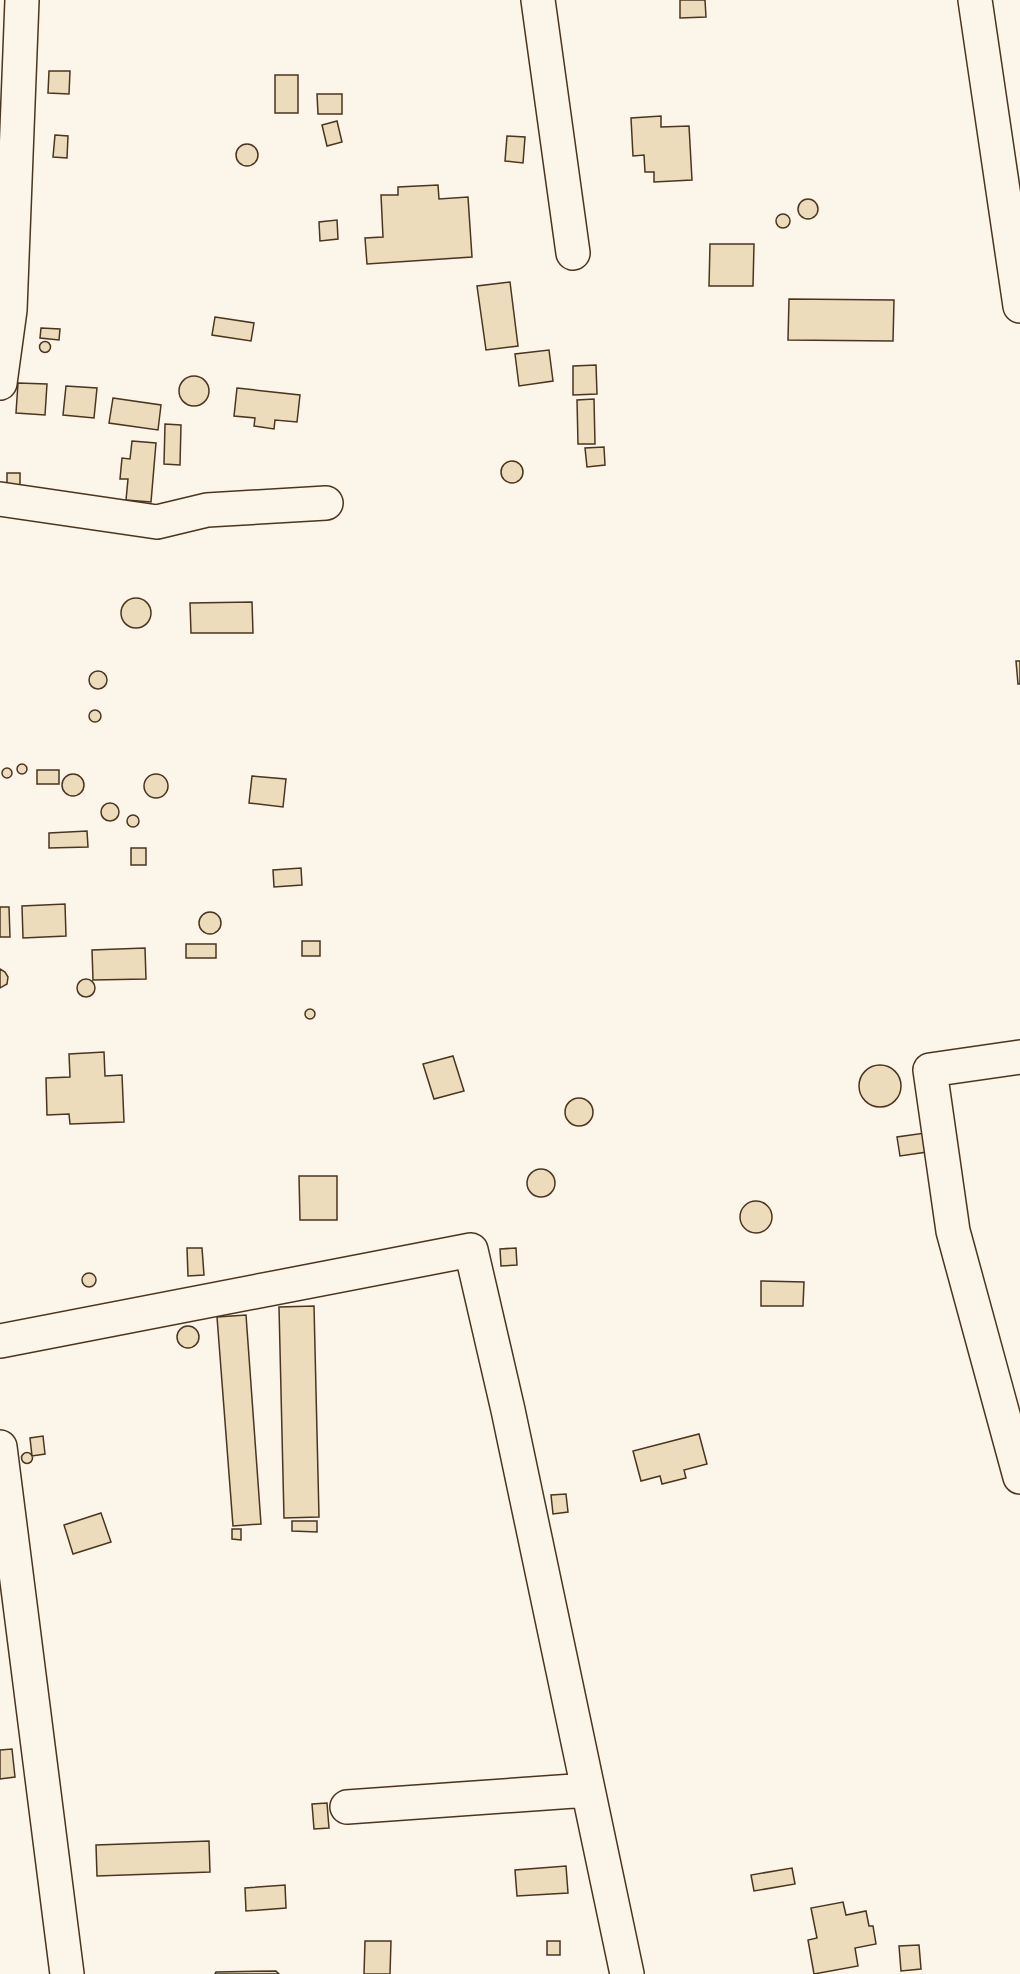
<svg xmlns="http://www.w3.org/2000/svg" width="1020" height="1974" viewBox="0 0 1020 1974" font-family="Signika,sans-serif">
  <rect width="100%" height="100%" fill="#fbf6e9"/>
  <!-- building -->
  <path fill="#ecdcbc" stroke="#4a3520" stroke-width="1.5" d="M 680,0 L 705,0 L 706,17 L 680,18 Z
    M 49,71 L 70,71 L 69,94 L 48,93 Z
    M 275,75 L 298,75 L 298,113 L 275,113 Z
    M 317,94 L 342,94 L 342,114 L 318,114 Z
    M 661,116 L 661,127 L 689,126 L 692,180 L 654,182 L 654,172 L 645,172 L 644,155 L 633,156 L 631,118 Z
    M 337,121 L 342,142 L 327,146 L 322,125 Z
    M 55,135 L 68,136 L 67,158 L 53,157 Z
    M 507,136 L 525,137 L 523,163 L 505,161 Z
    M236 155a11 11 0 1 1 22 0a11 11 0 1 1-22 0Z
    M 438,185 L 439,199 L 468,197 L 472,257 L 367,264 L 365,238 L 383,237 L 381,195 L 398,195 L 398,187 Z
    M798 209a10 10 0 1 1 20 0a10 10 0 1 1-20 0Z
    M776 221a7 7 0 1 1 14 0a7 7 0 1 1-14 0Z
    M 337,220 L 338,239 L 320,241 L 319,222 Z
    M 710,244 L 754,244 L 753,286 L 709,286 Z
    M 510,282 L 518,346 L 486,350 L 477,286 Z
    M 789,299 L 894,300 L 893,341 L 788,340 Z
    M 215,317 L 254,323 L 251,341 L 212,335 Z
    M 41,328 L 60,329 L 59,340 L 40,338 Z
    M39.5 347a5.5 5.5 0 1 1 11 0a5.5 5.5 0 1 1-11 0Z
    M 549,350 L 553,381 L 519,386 L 515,354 Z
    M 596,365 L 597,394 L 573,395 L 573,366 Z
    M179 391a15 15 0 1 1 30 0a15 15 0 1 1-30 0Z
    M 18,383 L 47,384 L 45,415 L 16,413 Z
    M 66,386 L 97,388 L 94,418 L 63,415 Z
    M 237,388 L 300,395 L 297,422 L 275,420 L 274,429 L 254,426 L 255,418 L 234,416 Z
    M 113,398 L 161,405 L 158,430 L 109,423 Z
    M 594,399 L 595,444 L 578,444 L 577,400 Z
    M 165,424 L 181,425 L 180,465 L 164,464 Z
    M 132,441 L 156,443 L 151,502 L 126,500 L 128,479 L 120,479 L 122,458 L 130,459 Z
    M 604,447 L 605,465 L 587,467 L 585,448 Z
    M501 472a11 11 0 1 1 22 0a11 11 0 1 1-22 0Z
    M 7,473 L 20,473 L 20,488 L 7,488 Z
    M121 613a15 15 0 1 1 30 0a15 15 0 1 1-30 0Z
    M 252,602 L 253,633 L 191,633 L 190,603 Z
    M 1016,661 L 1020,661 L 1020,684 L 1018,684 Z
    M89 680a9 9 0 1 1 18 0a9 9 0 1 1-18 0Z
    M89 716a6 6 0 1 1 12 0a6 6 0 1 1-12 0Z
    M17 769a5 5 0 1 1 10 0a5 5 0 1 1-10 0Z
    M2 773a5 5 0 1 1 10 0a5 5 0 1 1-10 0Z
    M 37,770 L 59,770 L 59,784 L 37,784 Z
    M62 785a11 11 0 1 1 22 0a11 11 0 1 1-22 0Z
    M144 786a12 12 0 1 1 24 0a12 12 0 1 1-24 0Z
    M 252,776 L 286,779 L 283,807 L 249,803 Z
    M101 812a9 9 0 1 1 18 0a9 9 0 1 1-18 0Z
    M127 821a6 6 0 1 1 12 0a6 6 0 1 1-12 0Z
    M 87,831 L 88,847 L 49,848 L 49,833 Z
    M 131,848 L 146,848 L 146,865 L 131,865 Z
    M 301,868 L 302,885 L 274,887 L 273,870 Z
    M 65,904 L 66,936 L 23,938 L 22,906 Z
    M 0,907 L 9,907 L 10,937 L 0,937 Z
    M199 923a11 11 0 1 1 22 0a11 11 0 1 1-22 0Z
    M 302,941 L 320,941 L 320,956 L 302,956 Z
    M 186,944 L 216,944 L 216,958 L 186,958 Z
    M 145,948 L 146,979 L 93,980 L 92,950 Z
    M 0,969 L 5,972 L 8,977 L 7,984 L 0,988 Z
    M77 988a9 9 0 1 1 18 0a9 9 0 1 1-18 0Z
    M305 1014a5 5 0 1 1 10 0a5 5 0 1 1-10 0Z
    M 104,1052 L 105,1076 L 122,1075 L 124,1122 L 70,1124 L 69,1114 L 47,1115 L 46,1078 L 70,1077 L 69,1054 Z
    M 453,1056 L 464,1091 L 434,1099 L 423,1064 Z
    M859 1086a21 21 0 1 1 42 0a21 21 0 1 1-42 0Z
    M565 1112a14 14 0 1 1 28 0a14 14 0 1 1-28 0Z
    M 925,1133 L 927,1152 L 900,1156 L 897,1137 Z
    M527 1183a14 14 0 1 1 28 0a14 14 0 1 1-28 0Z
    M 299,1176 L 337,1176 L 337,1220 L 300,1220 Z
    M740 1217a16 16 0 1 1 32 0a16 16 0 1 1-32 0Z
    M 187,1248 L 202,1248 L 204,1275 L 188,1276 Z
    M 516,1248 L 517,1265 L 501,1266 L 500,1249 Z
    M82 1280a7 7 0 1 1 14 0a7 7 0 1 1-14 0Z
    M 761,1281 L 804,1282 L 803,1306 L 761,1306 Z
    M 314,1306 L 319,1517 L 284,1518 L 279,1307 Z
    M 246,1315 L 261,1524 L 233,1526 L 217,1317 Z
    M177 1337a11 11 0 1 1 22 0a11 11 0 1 1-22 0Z
    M 699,1434 L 707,1464 L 684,1470 L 686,1478 L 662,1484 L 660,1476 L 641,1481 L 633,1451 Z
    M 43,1436 L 45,1454 L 32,1456 L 30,1438 Z
    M21.5 1458a5.5 5.5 0 1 1 11 0a5.5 5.5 0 1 1-11 0Z
    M 566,1494 L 568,1512 L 553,1514 L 551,1495 Z
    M 101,1513 L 111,1542 L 73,1554 L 64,1525 Z
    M 292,1521 L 317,1521 L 317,1532 L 292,1531 Z
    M 232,1529 L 241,1529 L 241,1540 L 232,1539 Z
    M 12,1749 L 15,1777 L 0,1779 L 0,1750 Z
    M 327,1803 L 329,1828 L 314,1829 L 312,1804 Z
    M 209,1841 L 210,1872 L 97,1876 L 96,1845 Z
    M 566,1866 L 568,1893 L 517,1896 L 515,1870 Z
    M 792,1868 L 795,1884 L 754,1891 L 751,1875 Z
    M 285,1885 L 286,1908 L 246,1911 L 245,1888 Z
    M 843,1902 L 846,1915 L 866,1911 L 869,1926 L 873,1926 L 876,1944 L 855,1948 L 858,1966 L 814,1974 L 808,1940 L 817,1938 L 811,1908 Z
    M 365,1941 L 391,1941 L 390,1974 L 364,1974 Z
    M 547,1941 L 560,1941 L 560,1955 L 547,1955 Z
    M 919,1945 L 921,1969 L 901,1971 L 899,1946 Z
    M 276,1971 L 279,1974 L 215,1974 L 216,1972 Z"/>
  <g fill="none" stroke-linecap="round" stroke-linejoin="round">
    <!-- minor casing -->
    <g stroke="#4a3520" stroke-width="36">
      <path id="minor" d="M 538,0 L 573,253
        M 975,0 L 1020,306
        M 0,383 L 10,310 L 22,0
        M 0,499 L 157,522 L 207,510 L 326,503
        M 1020,1057 L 930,1070 L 953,1231 L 1020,1477
        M 0,1341 L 471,1250 L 508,1410 L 627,1974
        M 0,1447 L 67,1974
        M 347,1807 L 588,1790"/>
    </g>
    <!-- minor -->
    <use href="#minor" stroke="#fbf6e9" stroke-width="33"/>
  </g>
</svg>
